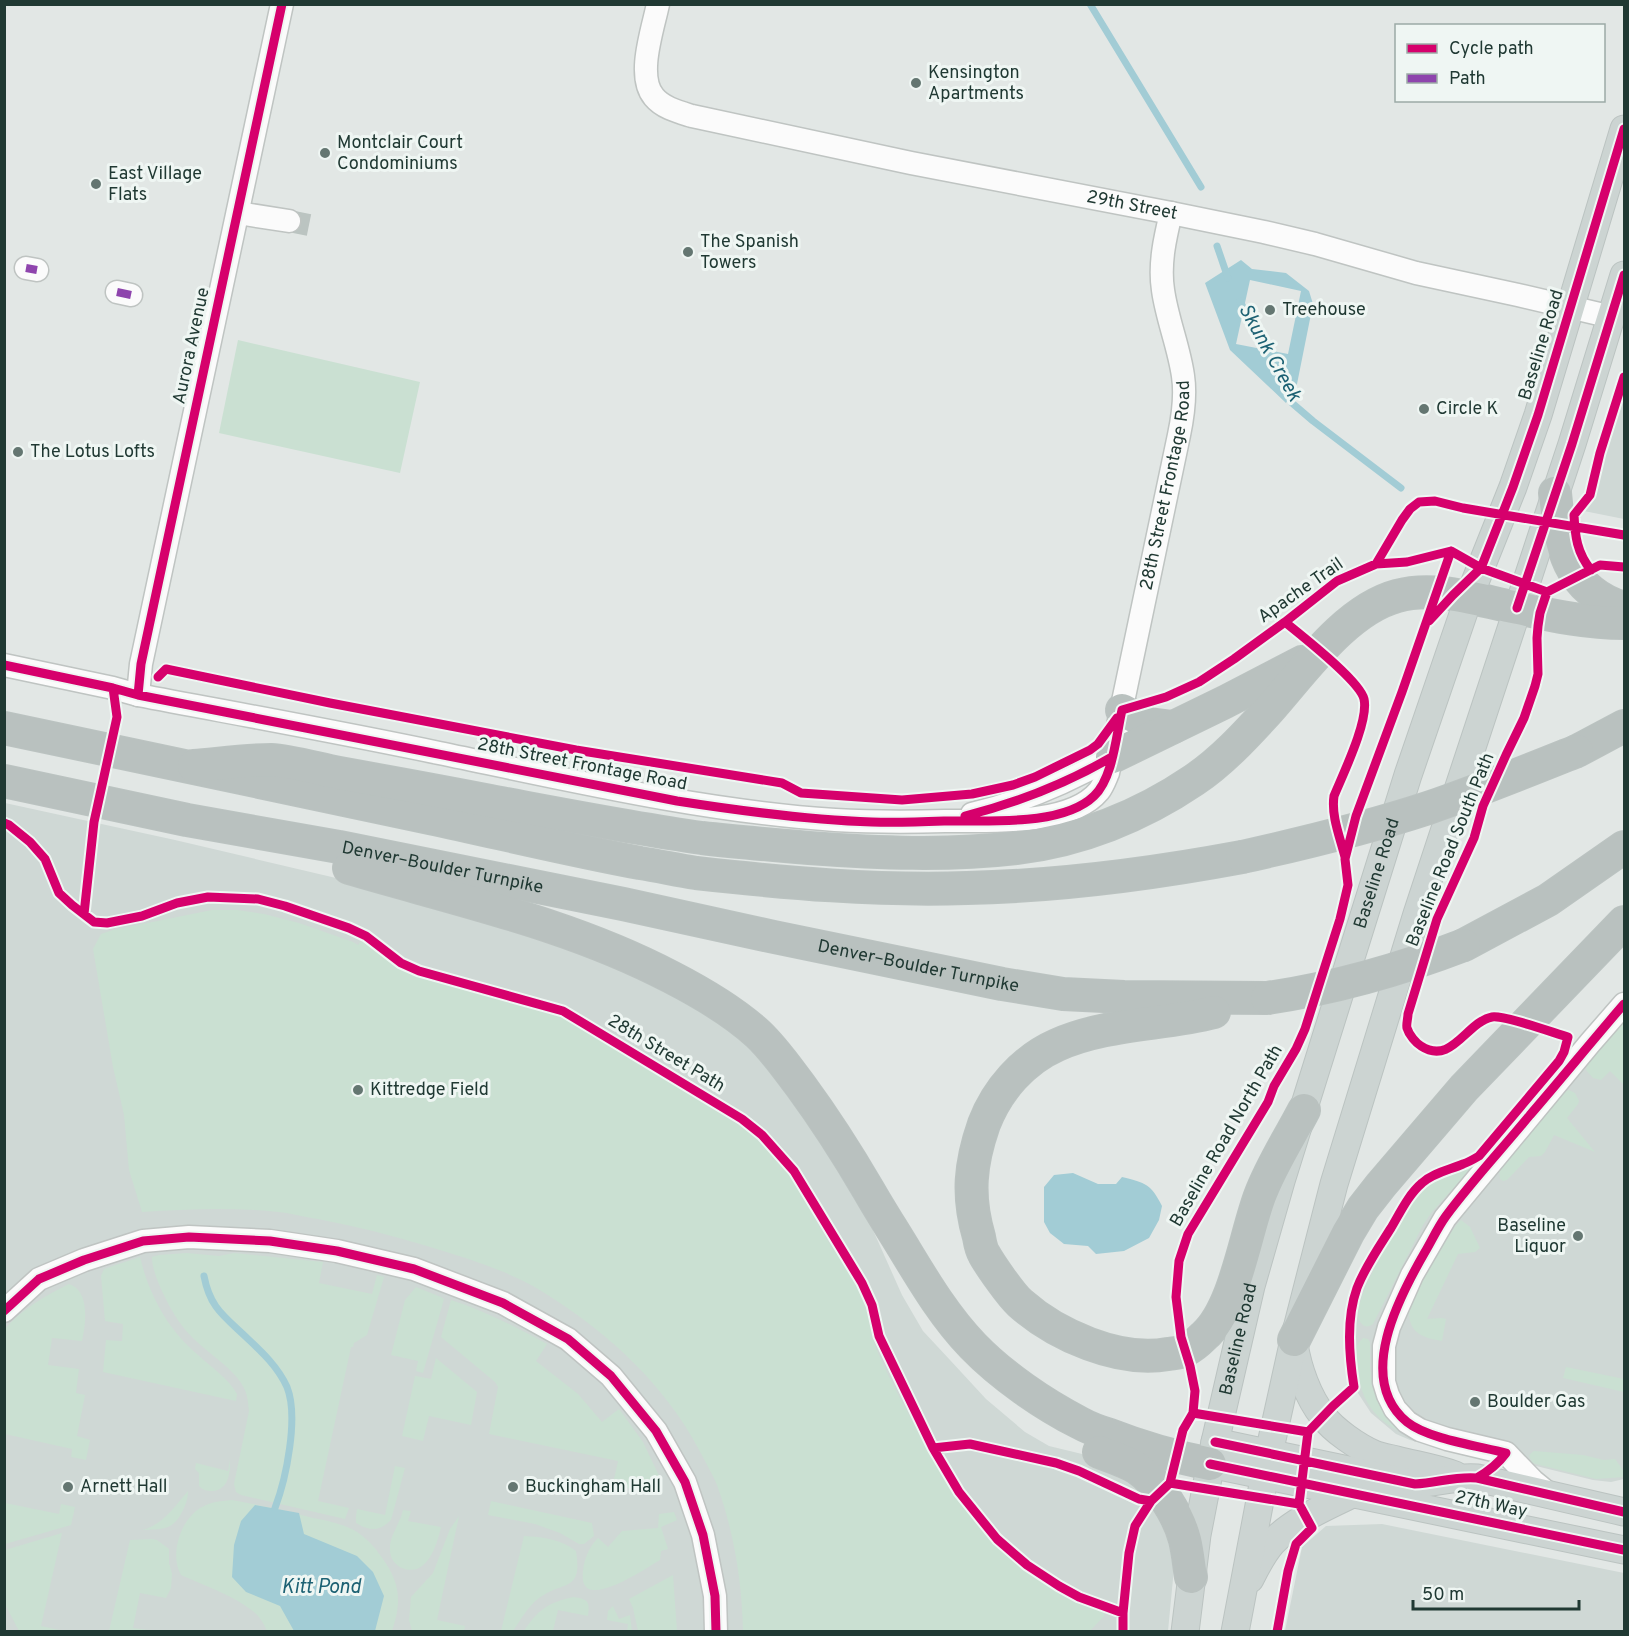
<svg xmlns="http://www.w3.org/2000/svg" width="1629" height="1636" viewBox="0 0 1629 1636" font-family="Overpass,sans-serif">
  <rect width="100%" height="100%" fill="#e2e7e5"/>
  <!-- built -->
  <path fill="#cfd8d5" d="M 1624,375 L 1624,519 L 1579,510 Z
    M 5,803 L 175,840 L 336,878 L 527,933 L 594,954 L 706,1010 L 781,1074 L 868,1219 L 902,1295 L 923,1331 L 950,1360 L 986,1399 L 1025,1432 L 1049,1446 L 1111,1461 L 1159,1499 L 1175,1558 L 1168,1631 L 5,1632 Z
    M 1624,1004 L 1624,1479 L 1611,1482 L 1593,1480 L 1532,1465 L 1470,1455 L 1410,1440 L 1396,1434 L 1371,1413 L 1354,1387 L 1351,1366 L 1350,1333 L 1352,1305 L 1357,1287 L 1365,1271 L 1410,1196 L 1422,1182 L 1435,1174 L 1466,1163 L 1508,1141 Z
    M 1382,1524 L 1624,1573 L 1624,1631 L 1285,1631 L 1302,1547 L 1326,1526 Z"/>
  <!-- green -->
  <path fill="#cae0d2" d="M 238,340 L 420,382 L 400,473 L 219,433 Z
    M 212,910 L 237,910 L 264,914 L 299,923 L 353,942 L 358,945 L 362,940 L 386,959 L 404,970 L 428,980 L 567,1019 L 745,1129 C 759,1141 772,1153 784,1168 C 801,1189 812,1215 826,1238 C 838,1257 853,1275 861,1296 C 869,1314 871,1336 878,1353 C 889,1378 902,1402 915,1426 C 950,1494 994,1558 1063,1595 C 1075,1601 1088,1605 1101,1610 L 1104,1612 L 1104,1616 L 1089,1632 L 743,1631 C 742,1582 734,1532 717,1485 C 714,1477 709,1469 705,1461 C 672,1394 621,1344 560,1303 C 551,1297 542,1291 533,1286 C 500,1268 463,1257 427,1246 C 391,1235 355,1226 318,1219 C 304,1217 291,1213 278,1212 C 232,1207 187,1209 142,1212 L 129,1170 L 124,1115 L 113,1067 L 93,949 L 101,934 L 113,930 Z
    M 1624,1018 L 1624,1085 L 1610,1071 L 1601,1080 L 1593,1078 L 1586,1070 L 1587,1064 Z
    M 1569,1090 L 1575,1093 L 1579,1101 L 1578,1104 L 1567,1118 L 1595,1152 L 1554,1135 L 1545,1152 L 1541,1156 L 1529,1157 L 1507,1180 L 1503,1181 L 1500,1179 L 1499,1168 L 1564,1091 Z
    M 1482,1159 L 1447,1195 L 1431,1213 L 1423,1225 L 1373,1324 C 1369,1327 1365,1328 1361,1323 C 1345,1306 1405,1216 1416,1196 C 1434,1177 1461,1173 1482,1159 Z
    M 1461,1220 L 1470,1227 L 1480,1248 L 1475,1252 L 1458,1254 L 1427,1319 L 1442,1318 L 1446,1319 L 1442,1341 C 1432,1339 1419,1337 1413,1328 C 1410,1323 1408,1315 1410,1310 C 1415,1292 1448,1232 1461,1220 Z
    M 187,1253 L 219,1256 L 234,1253 L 323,1262 L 319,1283 L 372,1294 L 377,1275 L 384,1277 L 367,1335 L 354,1343 L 353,1347 L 351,1347 L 318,1501 L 349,1508 L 345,1519 L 241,1495 L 236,1492 L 234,1484 L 249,1411 C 248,1403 248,1396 244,1388 C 236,1370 206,1352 191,1336 C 178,1323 169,1306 161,1289 C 157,1279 152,1268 152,1257 L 159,1255 Z
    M 140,1257 C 149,1295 168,1330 198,1355 C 212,1368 228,1378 237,1394 L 236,1401 L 103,1372 L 106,1340 L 122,1341 L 123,1324 L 105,1321 L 101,1276 L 104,1269 Z
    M 69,1284 C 90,1291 86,1323 82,1341 L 52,1338 L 48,1365 L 79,1369 L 76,1393 L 85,1395 L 77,1436 L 90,1440 L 86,1460 L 71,1457 L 72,1449 L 5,1434 L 5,1329 C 22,1309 45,1296 69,1284 Z
    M 416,1287 L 441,1297 L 444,1299 L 423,1373 L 416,1371 L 418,1361 L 391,1355 L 405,1300 Z
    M 451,1300 C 485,1311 516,1327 547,1344 L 536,1361 L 578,1394 L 602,1422 L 619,1409 L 643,1442 L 662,1482 C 643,1492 633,1490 613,1484 L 618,1461 L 489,1434 L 498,1387 L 495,1382 L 441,1337 Z
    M 1363,1338 L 1368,1339 L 1370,1342 L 1370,1369 L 1376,1394 L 1423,1442 C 1384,1427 1363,1412 1357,1369 C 1355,1357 1354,1346 1363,1338 Z
    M 436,1358 L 477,1392 L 471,1425 L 429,1416 L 423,1441 L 402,1436 L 415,1376 L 431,1379 Z
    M 1566,1367 L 1624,1379 L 1624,1392 L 1563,1378 Z
    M 1534,1451 L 1583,1455 L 1604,1460 L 1615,1459 L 1623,1470 L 1624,1469 L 1624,1477 L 1596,1479 L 1532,1463 L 1529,1455 Z
    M 230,1460 C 230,1473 229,1490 212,1491 C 206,1491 203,1490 199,1486 L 199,1473 L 195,1469 L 196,1463 L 228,1471 Z
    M 395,1466 L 405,1468 L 391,1520 C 379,1532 370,1531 356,1523 L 356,1516 L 357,1509 L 385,1515 Z
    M 188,1491 C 188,1498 186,1504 183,1510 C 173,1531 163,1529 142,1530 C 163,1525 175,1506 188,1491 Z
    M 232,1500 C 260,1505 287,1511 313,1518 C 328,1521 344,1524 357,1532 C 369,1540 377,1550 385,1562 C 401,1586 401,1604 392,1631 L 267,1631 C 264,1624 260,1617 254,1612 C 233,1595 205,1586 181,1575 C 170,1556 179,1525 196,1511 C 207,1502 220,1501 232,1500 Z
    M 491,1501 L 592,1523 L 594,1536 L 584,1544 L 579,1544 L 560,1533 L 535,1524 L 488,1515 Z
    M 5,1503 L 59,1514 L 61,1504 L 75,1507 L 71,1525 L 5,1544 Z
    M 403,1510 L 411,1511 L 408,1521 L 441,1527 C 437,1545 427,1578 402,1568 C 395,1565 390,1558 390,1550 C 389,1536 400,1524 403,1510 Z
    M 674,1512 L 677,1520 L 661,1527 L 668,1549 L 661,1551 L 660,1560 C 646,1568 577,1616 583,1571 C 584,1559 589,1547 598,1538 L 608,1547 L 622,1531 L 658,1528 L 659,1514 Z
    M 459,1516 L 437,1620 L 465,1626 L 464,1631 L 412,1631 L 409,1620 L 411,1597 L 433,1573 L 450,1529 Z
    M 62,1533 L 41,1626 L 64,1631 L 19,1631 L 5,1604 L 5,1550 Z
    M 524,1536 C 542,1537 561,1539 576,1551 C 583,1593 563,1580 539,1598 C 528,1606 520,1621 513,1631 L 501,1631 Z
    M 152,1539 L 157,1540 L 169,1549 L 169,1563 L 172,1574 L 171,1588 L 166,1598 L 140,1593 L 133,1628 L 155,1631 L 109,1631 L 130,1540 Z
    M 673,1575 L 677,1631 L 638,1631 L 633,1608 L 629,1599 Z
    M 573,1597 C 588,1599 590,1601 588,1616 L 558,1610 L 553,1631 L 524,1631 C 538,1610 547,1603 573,1597 Z
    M 613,1606 L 619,1619 L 630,1615 L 632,1631 L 627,1631 L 628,1624 L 607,1620 L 608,1611 Z"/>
  <!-- water -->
  <path fill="#a2ccd5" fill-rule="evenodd" d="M 1241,260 L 1252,269 L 1286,273 L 1309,291 L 1313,304 L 1297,384 L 1286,403 L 1230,350 L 1205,283 ZM 1250,280 L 1301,291 L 1288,354 L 1236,344 Z
    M 1073,1173 L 1098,1184 L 1116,1184 L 1122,1177 C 1146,1183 1151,1184 1162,1206 L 1159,1220 L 1149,1238 L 1124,1251 L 1096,1254 L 1088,1246 L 1064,1244 L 1050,1233 L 1044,1222 L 1044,1187 L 1054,1175 Z
    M 255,1505 L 299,1513 L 304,1534 L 357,1556 L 373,1572 L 384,1596 L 375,1631 L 294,1631 L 280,1606 L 246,1592 L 232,1577 L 234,1545 L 241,1521 Z"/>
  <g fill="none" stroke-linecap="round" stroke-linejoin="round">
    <!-- stream -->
    <path stroke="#a2ccd5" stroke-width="7" d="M 1090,4 L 1201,187
      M 1217,246 L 1228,278
      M 1240,301 L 1269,358
      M 1285,389 L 1292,403 L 1313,421 L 1401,488
      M 204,1276 C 210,1308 224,1316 247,1338 C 262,1352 278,1367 287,1387 C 299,1417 286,1479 275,1508"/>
    <!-- minor-tunnel -->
    <path stroke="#bbc4c1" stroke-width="22" stroke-dasharray="22 11" stroke-linecap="butt" d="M 289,221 L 309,225"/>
    <!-- minor casing -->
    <g stroke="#bfc4c2" stroke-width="25">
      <g id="minor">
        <path id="s1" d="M 658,4 C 653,29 636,76 654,97 C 663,108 679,112 692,116 L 911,163 L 1171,213 L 1264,232 L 1315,244 L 1416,273 L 1518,295 L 1612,317"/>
        <path d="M 238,213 L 289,221"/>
        <path d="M 26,268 L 37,270"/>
        <path d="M 117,292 L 131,295"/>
        <path id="s2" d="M 4,665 L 113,688 L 138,695 C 238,714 339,732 439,753 C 570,780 701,811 835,820 C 872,822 908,822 945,821 C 987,820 1069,827 1099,791 C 1103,786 1105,780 1108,773 L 1179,435 C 1183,416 1186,396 1183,376 C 1179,347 1167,319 1163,290 C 1159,264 1165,238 1171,213"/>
        <path d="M 138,695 L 141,664 L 282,4"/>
        <path d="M 972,814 C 1022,802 1068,782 1112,757"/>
        <path d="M 4,1311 L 39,1279 L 84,1260 L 143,1241 L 189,1237 L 270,1241 L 337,1251 L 414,1269 L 503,1303 L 568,1339 L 611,1376 L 656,1431 L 685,1482 L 703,1535 L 715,1596 L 716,1632"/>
        <path d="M 1549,1494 L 1533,1481 L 1506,1453 L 1447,1439 L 1420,1430 L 1407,1422 L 1395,1409 L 1388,1395 L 1384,1382 L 1384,1346 L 1389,1327 L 1412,1275 L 1445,1218 L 1590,1043 L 1624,1004"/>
      </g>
    </g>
    <!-- major casing -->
    <g stroke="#bbc3c1" stroke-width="29">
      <g id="major">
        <path d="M 1294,1344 C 1298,1369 1308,1397 1323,1416 C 1333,1430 1358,1447 1374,1454 C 1381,1457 1389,1458 1397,1460 C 1416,1465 1436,1468 1455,1475"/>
        <path d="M 1215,1442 L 1415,1484 C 1437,1483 1455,1476 1477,1478 L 1624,1512"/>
        <path d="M 1210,1464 L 1624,1550"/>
        <path d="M 1250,1579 C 1256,1567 1263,1553 1272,1543 C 1292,1521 1326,1507 1352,1494"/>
        <path id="s3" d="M 1185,1632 L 1197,1535 L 1215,1442 L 1251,1286 L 1281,1181 L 1408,775 L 1469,597 L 1513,487 L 1538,415 L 1624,129"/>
        <path d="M 1235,1632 L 1269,1453 L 1294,1340 L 1334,1184 L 1417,914 L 1572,444 L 1624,275"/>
      </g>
    </g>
    <!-- highway casing -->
    <g stroke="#bbc3c1" stroke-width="34">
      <g id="highway">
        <path d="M 1555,493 C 1560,546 1567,591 1624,608"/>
        <path d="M 1122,710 L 1149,724 L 1173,727"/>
        <path d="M 4,728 C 147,757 289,787 430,818 C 500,833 570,850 640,863 C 659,866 677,870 696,873 C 786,883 877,891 967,888 C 1060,886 1151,874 1242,857"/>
        <path d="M 1577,751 L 1624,726"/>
        <path d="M 1112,757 L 1225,702 L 1302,662"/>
        <path d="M 194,766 C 218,764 247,760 271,760 C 290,761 318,769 339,773 C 389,782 439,791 490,801 C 560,814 631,828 702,838 C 737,842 773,845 809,848 C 878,853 947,856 1016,848 C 1079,841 1141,816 1194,780 C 1221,762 1245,736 1267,712 C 1302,673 1345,610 1397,596 C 1437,585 1480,601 1518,608 C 1553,616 1588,623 1624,623"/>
        <path id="s4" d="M 4,781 L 187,820 L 339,847 L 623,904 L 774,937 L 1002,984 L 1063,994 L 1124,997 L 1267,998"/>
        <path d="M 349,868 C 458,900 570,924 671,977 C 702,993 733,1011 758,1034 C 774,1049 787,1068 800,1085 C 825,1119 848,1155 869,1191 C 881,1212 894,1232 906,1252 C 926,1285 946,1318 973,1346 C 1002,1376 1043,1404 1080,1423 C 1089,1428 1100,1432 1110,1435 C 1143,1448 1176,1457 1210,1464"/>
        <path d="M 1464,945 L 1548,900 L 1624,847"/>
        <path d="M 1214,1012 C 1163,1025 1106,1023 1057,1045 C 1023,1060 997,1090 984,1124 C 970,1164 967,1196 979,1237 C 980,1243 981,1249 984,1254 C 990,1265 1011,1295 1020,1303 C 1056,1335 1119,1363 1168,1354 C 1173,1353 1181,1353 1186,1350 C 1192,1347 1199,1341 1204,1336 C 1235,1309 1245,1236 1260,1196 C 1271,1166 1289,1139 1304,1110"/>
        <path d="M 1294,1340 L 1348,1233 L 1363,1208 L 1381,1185 L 1464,1088 L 1624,922"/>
        <path d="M 1099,1452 C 1112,1457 1125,1461 1137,1468 C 1158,1482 1179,1516 1185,1540 C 1188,1552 1189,1565 1191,1577"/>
      </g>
    </g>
    <!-- minor -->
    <use href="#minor" stroke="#fbfbfb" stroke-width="22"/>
    <!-- major -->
    <use href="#major" stroke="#ccd4d2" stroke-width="27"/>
    <!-- highway -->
    <use href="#highway" stroke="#b9c1bf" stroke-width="32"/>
    <!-- highway-bridge casing -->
    <g stroke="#bbc3c1" stroke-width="34" stroke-linecap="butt">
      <path id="highway-bridge" d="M 1242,857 C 1305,843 1367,828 1428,808 C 1478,791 1527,771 1577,751
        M 1267,998 C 1337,988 1399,970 1464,945"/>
    </g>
    <!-- highway-bridge -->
    <use href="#highway-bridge" stroke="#b9c1bf" stroke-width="32"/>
    <!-- quiet -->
    <path stroke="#8e44ad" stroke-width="8" stroke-dasharray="15 8" stroke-linecap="butt" d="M 26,268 L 37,270
      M 117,292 L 131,295"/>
    <!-- cycleway casing -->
    <g stroke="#eff6f3" stroke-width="13">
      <path id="cycleway" d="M 1376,564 L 1407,562 L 1451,551 L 1481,568 L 1547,592
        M 1591,570 C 1577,553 1575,536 1574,515 L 1590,495 L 1600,453 L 1624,377
        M 1517,608 L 1572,444 L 1624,275
        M 1429,621 L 1453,595 L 1481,568 L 1513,487 L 1538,415 L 1624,129
        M 1285,622 C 1302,636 1360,681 1364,699 C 1369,721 1343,774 1334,796 C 1331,816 1340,837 1345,857
        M 4,665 L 113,688 L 138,695 L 677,801 C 741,811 807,820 872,822 C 896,823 920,822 944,821 C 986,820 1062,827 1094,796 C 1113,778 1116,736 1122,710
        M 158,677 L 166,669 L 330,703 L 576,750 L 782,783 L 801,793 L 902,800 L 972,794 L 1013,785 L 1035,777 L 1090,750 L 1098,744 L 1117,718
        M 138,695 L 141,664 L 282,4
        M 1122,710 L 1166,697 L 1199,682 L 1234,659 L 1285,622 L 1337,581 L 1376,564 L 1402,520 L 1410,509 L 1419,502 L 1435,501 L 1463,508 L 1624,535
        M 965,816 C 1017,803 1065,784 1112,757
        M 4,823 L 9,825 L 30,842 L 45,859 L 59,893 L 72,905 L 94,922 L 107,923 L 142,916 L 177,903 L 208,897 L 258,899 L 285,906 L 349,928 L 366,936 L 401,963 L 419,971 L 563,1011 L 742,1119 L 762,1135 L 794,1171 L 862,1283 L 872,1305 L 879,1336 L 933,1448 L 959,1492 L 997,1539 L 1027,1565 L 1059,1586 L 1079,1597 L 1123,1613
        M 84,914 L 94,822 L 117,717 L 113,688
        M 4,1311 L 39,1279 L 84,1260 L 143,1241 L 189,1237 L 270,1241 L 337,1251 L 414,1269 L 503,1303 L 568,1339 L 611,1376 L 656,1431 L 685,1482 L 703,1535 L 715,1596 L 716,1632
        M 1193,1413 L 1308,1432
        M 1215,1442 L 1415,1484 C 1437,1483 1455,1476 1477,1478 L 1624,1512
        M 933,1448 L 970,1444 L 1056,1463 L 1079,1471 L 1139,1499 L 1151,1501
        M 1210,1464 L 1624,1550
        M 1477,1478 C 1489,1471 1498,1464 1506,1453 C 1479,1446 1428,1439 1407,1422 C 1355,1379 1399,1297 1425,1252 C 1432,1240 1438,1227 1446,1216 C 1472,1181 1502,1149 1530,1115 C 1562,1078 1592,1041 1624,1004
        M 1170,1483 L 1299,1504
        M 1123,1632 L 1123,1613 L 1129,1553 L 1135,1526 L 1151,1501 L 1170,1483 L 1183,1430 L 1193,1413 L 1195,1391 L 1190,1366 L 1181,1337 L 1176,1297 L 1179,1261 L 1188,1234 L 1268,1102 L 1274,1086 L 1296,1049 L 1305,1029 L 1340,919 L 1348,885 L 1345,859 L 1356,816 L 1402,692 L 1451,551
        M 1277,1632 L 1288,1571 L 1296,1544 L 1312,1528 L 1299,1504 L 1308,1432 L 1333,1406 L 1354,1387 C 1349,1355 1346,1319 1357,1288 C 1365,1267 1379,1247 1391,1228 C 1400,1213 1408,1195 1422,1183 C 1433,1173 1449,1170 1463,1164 C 1469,1162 1474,1159 1479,1156 L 1559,1061 L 1564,1052 L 1568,1037 C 1554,1033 1504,1015 1492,1017 C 1466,1022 1452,1066 1421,1046 C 1416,1043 1409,1035 1407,1028 C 1406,1025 1408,1018 1408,1014 L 1437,919 L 1474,838 L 1483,806 L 1506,755 L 1524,718 L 1535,686 L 1538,674 L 1537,638 L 1538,626 L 1540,613 L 1547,592 L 1600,565 L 1624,567"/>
    </g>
    <!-- cycleway -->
    <use href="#cycleway" stroke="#d6006c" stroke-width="9"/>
  </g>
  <!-- markers -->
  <g fill="#647671" stroke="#eff6f3" stroke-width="2">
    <circle cx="916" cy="83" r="6"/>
    <circle cx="325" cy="153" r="6"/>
    <circle cx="96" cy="184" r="6"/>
    <circle cx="688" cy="252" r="6"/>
    <circle cx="1270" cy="310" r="6"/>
    <circle cx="1424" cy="409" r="6"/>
    <circle cx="18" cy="452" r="6"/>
    <circle cx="358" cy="1090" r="6"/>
    <circle cx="1578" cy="1236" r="6"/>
    <circle cx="1475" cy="1402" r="6"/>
    <circle cx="68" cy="1487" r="6"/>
    <circle cx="513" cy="1487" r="6"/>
  </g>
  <g text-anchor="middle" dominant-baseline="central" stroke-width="6" stroke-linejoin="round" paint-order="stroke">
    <!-- poi labels -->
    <g font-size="18" fill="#203933" stroke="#eff6f3" text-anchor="start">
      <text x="928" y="73">Kensington<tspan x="928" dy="21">Apartments</tspan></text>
      <text x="337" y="143">Montclair Court<tspan x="337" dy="21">Condominiums</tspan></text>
      <text x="108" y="174">East Village<tspan x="108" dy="21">Flats</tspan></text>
      <text x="700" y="242">The Spanish<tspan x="700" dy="21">Towers</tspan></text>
      <text x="1282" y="310">Treehouse</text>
      <text x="1436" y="409">Circle K</text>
      <text x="30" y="452">The Lotus Lofts</text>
      <text x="370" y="1090">Kittredge Field</text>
      <text x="1566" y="1226" text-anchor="end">Baseline<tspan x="1566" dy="21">Liquor</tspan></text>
      <text x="1487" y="1402">Boulder Gas</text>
      <text x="80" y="1487">Arnett Hall</text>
      <text x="525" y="1487">Buckingham Hall</text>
    </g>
    <!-- street labels -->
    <g font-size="18" fill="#203933" stroke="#eff6f3">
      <text stroke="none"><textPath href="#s1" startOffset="588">29th Street</textPath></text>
      <text transform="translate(1542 345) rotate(-73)">Baseline Road</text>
      <text transform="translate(192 346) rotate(-78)">Aurora Avenue</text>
      <text stroke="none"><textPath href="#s2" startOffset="1431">28th Street Frontage Road</textPath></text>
      <text transform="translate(1301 591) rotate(-35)">Apache Trail</text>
      <text transform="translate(582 765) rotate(11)">28th Street Frontage Road</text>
      <text transform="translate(1451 850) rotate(-68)">Baseline Road South Path</text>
      <text stroke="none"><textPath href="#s4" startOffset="447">Denver–Boulder Turnpike</textPath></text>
      <text stroke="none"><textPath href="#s3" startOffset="784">Baseline Road</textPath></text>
      <text stroke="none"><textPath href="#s4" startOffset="933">Denver–Boulder Turnpike</textPath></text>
      <text transform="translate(666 1054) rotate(31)">28th Street Path</text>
      <text transform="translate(1227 1136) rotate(-60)">Baseline Road North Path</text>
      <text stroke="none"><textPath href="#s3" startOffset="298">Baseline Road</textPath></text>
      <text transform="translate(1491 1505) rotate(12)">27th Way</text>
    </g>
    <!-- water labels -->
    <g font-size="20" font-style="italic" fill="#1c6173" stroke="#eff6f3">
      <text transform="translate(1269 353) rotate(61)">Skunk Creek</text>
      <text x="321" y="1588">Kitt Pond</text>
    </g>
  </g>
  <!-- border -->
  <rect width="1629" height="1636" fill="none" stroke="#203933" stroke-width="12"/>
  <!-- legend -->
  <rect x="1395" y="24" width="210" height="78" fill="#eff6f3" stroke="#9caaa6" stroke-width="1.5"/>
  <rect x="1407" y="44" width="30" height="9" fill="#d6006c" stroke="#9caaa6" stroke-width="1.5"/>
  <text x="1449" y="54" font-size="18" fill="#203933">Cycle path</text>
  <rect x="1407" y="74" width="30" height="9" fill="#8e44ad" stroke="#9caaa6" stroke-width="1.5"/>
  <text x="1449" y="84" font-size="18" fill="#203933">Path</text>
  <!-- scale -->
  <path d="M1413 1600v9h166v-9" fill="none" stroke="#203933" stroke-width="3"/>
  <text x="1422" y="1600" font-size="18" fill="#203933" stroke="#eff6f3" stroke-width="4.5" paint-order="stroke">50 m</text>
</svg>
